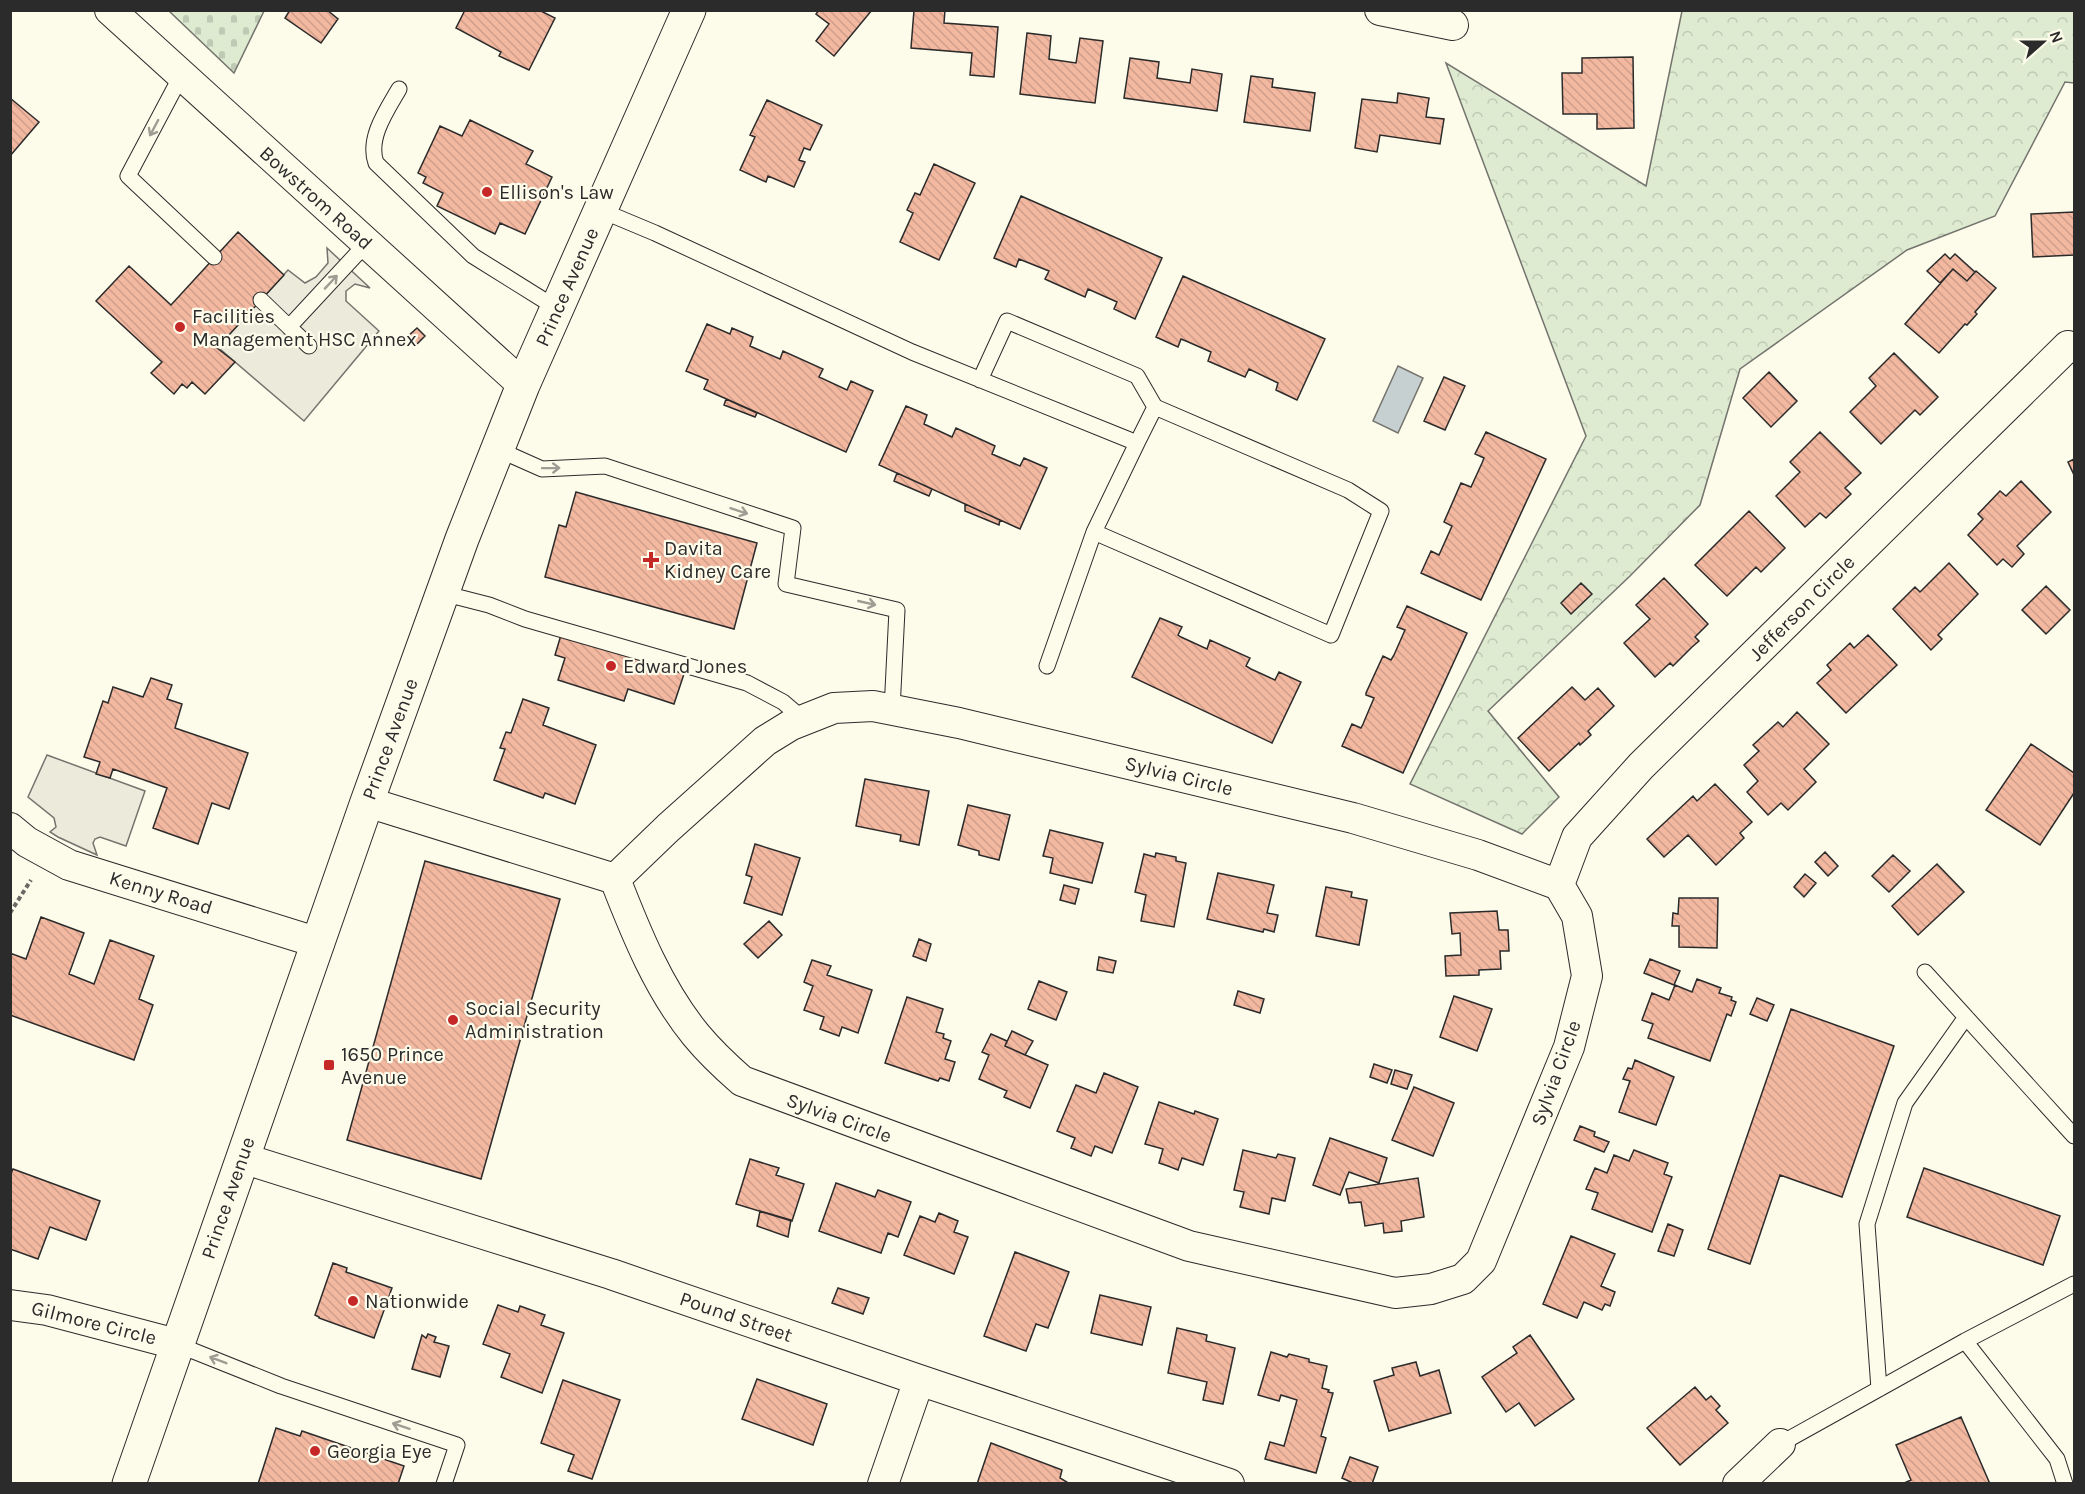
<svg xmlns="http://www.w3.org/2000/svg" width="2085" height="1494" viewBox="0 0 2085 1494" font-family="Karla,sans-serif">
  <defs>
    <pattern id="forest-crowns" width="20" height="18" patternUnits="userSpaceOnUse" patternTransform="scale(1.5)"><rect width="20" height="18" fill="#deebd1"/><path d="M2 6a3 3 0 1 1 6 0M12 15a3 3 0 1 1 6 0" fill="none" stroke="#bfcab4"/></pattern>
    <pattern id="cemetery-stones" width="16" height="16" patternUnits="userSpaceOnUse" patternTransform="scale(1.5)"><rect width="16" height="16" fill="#deebd1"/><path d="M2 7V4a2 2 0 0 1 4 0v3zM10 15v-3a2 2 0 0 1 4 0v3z" fill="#bfcab4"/></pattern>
    <pattern id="building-back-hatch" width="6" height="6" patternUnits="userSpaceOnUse" patternTransform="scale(1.5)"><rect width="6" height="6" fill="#f2b8a0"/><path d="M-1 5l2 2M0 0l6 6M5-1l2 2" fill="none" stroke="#d09e8a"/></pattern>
  </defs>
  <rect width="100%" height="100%" fill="#fdfbea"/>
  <!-- forest -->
  <path fill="url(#forest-crowns)" stroke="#74746e" stroke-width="1.5" d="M 1682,11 L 2074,11 L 2074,83 L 2065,82 L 1995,216 L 1907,250 L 1740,369 L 1700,505 L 1630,576 L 1488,711 L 1559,797 L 1522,834 L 1410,784 L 1586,436 L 1446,63 L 1646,186 Z"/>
  <!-- cemetery -->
  <path fill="url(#cemetery-stones)" stroke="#74746e" stroke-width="1.5" d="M 169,11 L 264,11 L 234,73 Z"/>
  <!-- parking -->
  <path fill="#eceadb" stroke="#74746e" stroke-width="1.5" d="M 327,248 L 370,288 L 355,284 L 346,291 L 346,301 L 379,331 L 304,421 L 221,350 L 219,351 L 217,348 L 288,270 L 305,283 L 316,277 L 328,263 Z
    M 47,755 L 145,791 L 126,846 L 100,837 L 95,839 L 93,843 L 97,855 L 58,837 L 50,832 L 56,827 L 54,818 L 28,797 Z"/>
  <!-- water -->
  <path fill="#c7d0d0" stroke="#74746e" stroke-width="1.5" d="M 1398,366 L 1423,378 L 1398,433 L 1373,421 Z"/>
  <!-- building -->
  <path fill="url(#building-back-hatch)" stroke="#2b2b2b" stroke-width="1.5" d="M 290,10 L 327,10 L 338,19 L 321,43 L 285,18 Z
    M 465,10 L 539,10 L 555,18 L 529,70 L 499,56 L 501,52 L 456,28 Z
    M 819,10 L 872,10 L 834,56 L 816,41 L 829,24 L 816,14 Z
    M 914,10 L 945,10 L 944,23 L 998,27 L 994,77 L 970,75 L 972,53 L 911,48 Z
    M 1027,33 L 1051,36 L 1049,59 L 1076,63 L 1080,38 L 1103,41 L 1095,103 L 1020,94 Z
    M 1633,57 L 1634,128 L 1597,129 L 1597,114 L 1563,114 L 1562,73 L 1582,73 L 1582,58 Z
    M 1130,58 L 1159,62 L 1157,78 L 1190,83 L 1192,69 L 1222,74 L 1217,111 L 1124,98 Z
    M 1251,76 L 1273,79 L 1272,87 L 1315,93 L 1310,131 L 1244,122 Z
    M 1398,93 L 1429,98 L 1426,117 L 1444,119 L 1440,144 L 1380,135 L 1377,152 L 1355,148 L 1362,99 L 1397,103 Z
    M 10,98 L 39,122 L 10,156 Z
    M 767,100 L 822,125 L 810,150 L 804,148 L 799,160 L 805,162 L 794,187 L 768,176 L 766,182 L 740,170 L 755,137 L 750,135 Z
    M 470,120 L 533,151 L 526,164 L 552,177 L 525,234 L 500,223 L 495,234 L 437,206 L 443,193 L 423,183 L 426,177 L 418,173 L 440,126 L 462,136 Z
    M 934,164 L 975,183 L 939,260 L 900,242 L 913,213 L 907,210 L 915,193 L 920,195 Z
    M 1021,196 L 1162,258 L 1135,319 L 1114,309 L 1117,302 L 1088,289 L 1085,297 L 1047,280 L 1045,279 L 1049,271 L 1019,259 L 1016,267 L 994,258 Z
    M 2074,212 L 2074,255 L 2033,257 L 2031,214 Z
    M 238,232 L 284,275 L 217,348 L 235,362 L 205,394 L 192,382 L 187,388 L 182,384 L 174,394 L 151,373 L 162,362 L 96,301 L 129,266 L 171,305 Z
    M 1945,254 L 1950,259 L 1955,254 L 1975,272 L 1967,281 L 1953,269 L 1940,283 L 1927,271 Z
    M 1953,269 L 1967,281 L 1976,271 L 1996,288 L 1975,312 L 1977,314 L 1967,325 L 1965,324 L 1939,353 L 1905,324 Z
    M 1183,276 L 1325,339 L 1297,400 L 1276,390 L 1278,383 L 1249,369 L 1245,377 L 1208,361 L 1211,352 L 1186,341 L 1181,339 L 1178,347 L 1156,337 Z
    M 707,324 L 730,334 L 732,328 L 753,337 L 750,346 L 780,359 L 783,351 L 823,369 L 819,377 L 847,390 L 851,381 L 873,391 L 846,452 L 704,389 L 708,380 L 686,371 Z
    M 417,328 L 425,336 L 416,345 L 407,337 Z
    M 1894,353 L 1938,397 L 1920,415 L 1915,410 L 1881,444 L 1850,412 L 1876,386 L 1869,378 Z
    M 1769,372 L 1797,401 L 1771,427 L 1743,398 Z
    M 1444,377 L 1465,386 L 1445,430 L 1424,421 Z
    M 726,399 L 757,413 L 755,417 L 724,405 Z
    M 906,406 L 927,415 L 924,424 L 952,437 L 956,428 L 995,446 L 992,454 L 1020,466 L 1024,458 L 1047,468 L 1020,529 L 879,465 Z
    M 1486,432 L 1546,459 L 1481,600 L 1421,573 L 1431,551 L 1439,555 L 1452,526 L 1444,522 L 1461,483 L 1471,487 L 1482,463 L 1484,458 L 1475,454 Z
    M 1820,432 L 1861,473 L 1845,488 L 1851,494 L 1826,518 L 1820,513 L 1805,527 L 1776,496 L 1800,472 L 1790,462 Z
    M 2074,459 L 2074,475 L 2068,462 Z
    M 897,473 L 932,489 L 929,496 L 894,481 Z
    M 2021,481 L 2051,512 L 2017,546 L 2024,554 L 2012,567 L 2003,559 L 1997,565 L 1968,535 L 1983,519 L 1978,514 L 2000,491 L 2006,496 Z
    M 576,492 L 757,543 L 734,629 L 545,577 L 559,525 L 566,527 Z
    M 965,504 L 1000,520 L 999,525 L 965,511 Z
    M 1749,511 L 1785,548 L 1761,572 L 1756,567 L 1727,596 L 1695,565 Z
    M 1949,563 L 1978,594 L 1938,635 L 1942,639 L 1931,650 L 1893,609 L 1915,587 L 1920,592 Z
    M 1664,578 L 1708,624 L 1695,637 L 1699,641 L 1692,647 L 1673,666 L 1670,663 L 1655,677 L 1624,643 L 1650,619 L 1636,605 Z
    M 1581,583 L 1592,594 L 1571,614 L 1561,603 Z
    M 2046,586 L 2070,610 L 2046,634 L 2022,610 Z
    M 1407,606 L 1467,633 L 1403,773 L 1342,746 L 1352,724 L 1361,728 L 1363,724 L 1374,698 L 1366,695 L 1366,693 L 1383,656 L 1391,660 L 1394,655 L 1405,630 L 1397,627 Z
    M 1160,618 L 1182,627 L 1178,635 L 1181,637 L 1207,649 L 1210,640 L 1250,658 L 1246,666 L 1251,669 L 1275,680 L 1279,672 L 1301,682 L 1272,743 L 1132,677 Z
    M 561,635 L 684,674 L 674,704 L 628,689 L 624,701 L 558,680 L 565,658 L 555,655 Z
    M 1868,635 L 1897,665 L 1846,713 L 1817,683 L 1831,670 L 1827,665 L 1850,643 L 1854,648 Z
    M 151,678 L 172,685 L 167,699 L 182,704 L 175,728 L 248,753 L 229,809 L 212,803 L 198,844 L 153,828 L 167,788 L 113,769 L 110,778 L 96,774 L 100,762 L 84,757 L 103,701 L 108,703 L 113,687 L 143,697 Z
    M 1572,687 L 1585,700 L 1598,688 L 1614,706 L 1588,731 L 1591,735 L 1580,745 L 1579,743 L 1549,771 L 1518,738 Z
    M 523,699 L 549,708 L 543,725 L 596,745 L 575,804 L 545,793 L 543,798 L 494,780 L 505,749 L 500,748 L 506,732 L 511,733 Z
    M 1797,712 L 1829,744 L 1804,769 L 1816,782 L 1788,810 L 1781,803 L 1768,815 L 1747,792 L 1758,781 L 1744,765 L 1759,751 L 1753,745 L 1778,722 L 1783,727 Z
    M 2031,744 L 2074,773 L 2074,793 L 2040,845 L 1986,810 Z
    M 865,779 L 929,791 L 919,845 L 900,841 L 901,835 L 856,826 Z
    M 1715,784 L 1752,822 L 1740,833 L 1744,838 L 1716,865 L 1688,835 L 1664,857 L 1647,839 L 1693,796 L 1697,801 Z
    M 968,805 L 1010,815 L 999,860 L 979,855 L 979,851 L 958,845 Z
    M 1050,830 L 1103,843 L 1092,883 L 1050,873 L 1053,858 L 1043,856 Z
    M 755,844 L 800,858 L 782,915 L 744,903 L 752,877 L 746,875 Z
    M 1825,852 L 1838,866 L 1828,876 L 1815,862 Z
    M 1156,853 L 1176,857 L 1176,861 L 1186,863 L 1174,927 L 1141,921 L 1146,895 L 1135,892 L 1144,854 L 1155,857 Z
    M 1893,855 L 1910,871 L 1889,892 L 1872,876 Z
    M 425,861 L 560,899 L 481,1179 L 347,1140 Z
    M 1937,864 L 1964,892 L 1918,935 L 1892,906 Z
    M 1218,873 L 1274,885 L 1267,913 L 1278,915 L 1274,932 L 1264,929 L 1263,932 L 1207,919 Z
    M 1805,874 L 1816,883 L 1804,897 L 1794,887 Z
    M 1064,885 L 1079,889 L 1075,904 L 1060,900 Z
    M 1326,887 L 1352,892 L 1351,897 L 1367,900 L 1359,945 L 1316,936 Z
    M 1679,898 L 1718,898 L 1717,948 L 1679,947 L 1679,926 L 1672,926 L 1673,913 L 1678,914 Z
    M 1497,911 L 1499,930 L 1508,930 L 1509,951 L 1500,951 L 1501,969 L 1479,970 L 1479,975 L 1446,976 L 1445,956 L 1461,955 L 1460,933 L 1452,934 L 1450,913 Z
    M 41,917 L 84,933 L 69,974 L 94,984 L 110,940 L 154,956 L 139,999 L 153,1005 L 134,1060 L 10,1015 L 10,953 L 26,959 Z
    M 769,921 L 782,935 L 758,958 L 744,944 Z
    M 919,939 L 931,944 L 926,961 L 913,956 Z
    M 1099,957 L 1116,961 L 1113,973 L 1097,970 Z
    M 1650,959 L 1680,971 L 1674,985 L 1644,973 Z
    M 812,960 L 831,966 L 827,975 L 872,990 L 858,1033 L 842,1027 L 839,1036 L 820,1029 L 824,1017 L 804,1010 L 813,986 L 804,982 Z
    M 1697,979 L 1721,988 L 1719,993 L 1732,997 L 1731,1000 L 1736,1002 L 1731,1016 L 1727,1014 L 1710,1061 L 1648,1038 L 1653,1024 L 1642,1020 L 1652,993 L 1669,1000 L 1675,985 L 1692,992 Z
    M 1039,981 L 1067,992 L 1056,1020 L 1028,1009 Z
    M 1238,991 L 1264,999 L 1260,1013 L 1234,1005 Z
    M 1454,996 L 1492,1009 L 1477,1051 L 1440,1037 Z
    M 907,997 L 943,1009 L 936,1032 L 944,1034 L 943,1038 L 951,1041 L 945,1059 L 955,1062 L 949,1081 L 940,1078 L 938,1081 L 885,1063 Z
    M 1757,998 L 1774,1005 L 1767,1021 L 1750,1014 Z
    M 1791,1009 L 1894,1046 L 1842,1197 L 1780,1175 L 1750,1264 L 1708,1249 Z
    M 1012,1031 L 1033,1041 L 1025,1055 L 1005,1046 Z
    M 991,1034 L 1007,1041 L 1005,1046 L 1048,1065 L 1030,1108 L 1004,1097 L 1007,1091 L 979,1079 L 989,1055 L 982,1052 Z
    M 1635,1060 L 1674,1077 L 1656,1125 L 1619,1112 L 1630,1081 L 1623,1079 L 1628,1068 L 1632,1069 Z
    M 1374,1064 L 1392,1070 L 1387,1083 L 1370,1077 Z
    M 1395,1070 L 1412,1075 L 1407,1089 L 1391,1084 Z
    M 1104,1073 L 1138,1087 L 1112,1153 L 1095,1146 L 1091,1156 L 1071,1148 L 1075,1138 L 1057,1131 L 1076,1085 L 1096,1093 Z
    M 1414,1087 L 1454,1103 L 1433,1156 L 1392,1140 Z
    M 1159,1102 L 1194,1114 L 1195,1111 L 1218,1119 L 1203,1165 L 1182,1158 L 1178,1170 L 1168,1166 L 1159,1163 L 1163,1149 L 1145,1144 Z
    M 1580,1126 L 1595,1132 L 1594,1136 L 1609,1142 L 1604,1152 L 1574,1140 Z
    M 1330,1138 L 1387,1158 L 1379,1183 L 1349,1172 L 1340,1195 L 1313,1185 Z
    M 1243,1150 L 1276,1158 L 1278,1154 L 1295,1158 L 1285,1201 L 1272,1198 L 1269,1214 L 1240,1207 L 1244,1192 L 1234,1190 Z
    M 1634,1150 L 1668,1163 L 1664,1174 L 1672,1177 L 1652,1232 L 1592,1209 L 1598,1193 L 1586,1189 L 1595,1168 L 1607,1173 L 1614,1155 L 1629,1161 Z
    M 750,1159 L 779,1168 L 776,1175 L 804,1184 L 792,1221 L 736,1204 Z
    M 1924,1168 L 2060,1216 L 2043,1265 L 1907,1217 Z
    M 13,1169 L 100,1201 L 86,1240 L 50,1227 L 38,1259 L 10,1249 L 10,1176 Z
    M 1418,1178 L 1424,1217 L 1401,1221 L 1402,1231 L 1384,1233 L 1383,1223 L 1365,1226 L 1361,1202 L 1349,1203 L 1346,1189 Z
    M 836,1183 L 875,1197 L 878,1190 L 911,1202 L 898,1237 L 888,1233 L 881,1253 L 819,1231 Z
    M 760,1211 L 791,1220 L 788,1237 L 757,1226 Z
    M 939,1213 L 958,1221 L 954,1232 L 968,1237 L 954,1274 L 904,1255 L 920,1216 L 935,1222 Z
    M 1668,1224 L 1683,1230 L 1674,1256 L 1658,1251 Z
    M 1571,1236 L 1615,1254 L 1601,1286 L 1615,1292 L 1610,1306 L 1605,1304 L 1602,1310 L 1584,1302 L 1577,1318 L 1543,1304 Z
    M 1015,1252 L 1069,1272 L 1048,1328 L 1036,1324 L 1026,1351 L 984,1336 Z
    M 333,1263 L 347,1268 L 346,1272 L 392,1288 L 374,1338 L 319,1318 L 319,1317 L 315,1315 Z
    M 838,1288 L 869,1298 L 863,1314 L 832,1303 Z
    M 1100,1295 L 1151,1307 L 1142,1345 L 1091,1333 Z
    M 498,1305 L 518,1312 L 520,1306 L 545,1315 L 541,1325 L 564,1333 L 542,1393 L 501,1377 L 510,1354 L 483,1344 Z
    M 1177,1328 L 1207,1335 L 1206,1341 L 1235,1348 L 1223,1404 L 1203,1400 L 1207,1382 L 1168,1373 Z
    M 428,1334 L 436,1337 L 434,1342 L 449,1346 L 440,1377 L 412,1369 L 422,1335 L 426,1338 Z
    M 1530,1335 L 1574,1399 L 1535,1426 L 1519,1403 L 1506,1412 L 1482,1377 L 1517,1353 L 1513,1347 Z
    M 1271,1352 L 1287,1357 L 1289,1354 L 1309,1359 L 1309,1362 L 1327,1366 L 1322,1388 L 1329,1390 L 1328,1392 L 1333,1393 L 1321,1436 L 1326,1438 L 1316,1473 L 1265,1459 L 1270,1442 L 1284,1446 L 1297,1400 L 1281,1395 L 1279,1401 L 1258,1395 Z
    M 1416,1362 L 1420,1376 L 1439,1370 L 1451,1413 L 1389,1431 L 1374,1381 L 1394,1375 L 1392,1368 Z
    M 757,1379 L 827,1404 L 813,1445 L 742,1419 Z
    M 563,1380 L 620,1400 L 592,1479 L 568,1471 L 574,1455 L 541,1443 Z
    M 1695,1387 L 1706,1400 L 1711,1396 L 1720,1406 L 1716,1410 L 1728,1423 L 1680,1465 L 1647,1428 Z
    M 1961,1417 L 1990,1484 L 1902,1484 L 1911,1480 L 1896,1445 Z
    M 276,1428 L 300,1436 L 302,1431 L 404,1466 L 398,1484 L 258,1484 Z
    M 991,1443 L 1062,1470 L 1060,1478 L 1070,1484 L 977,1484 Z
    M 1350,1457 L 1378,1467 L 1372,1484 L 1355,1484 L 1342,1478 Z"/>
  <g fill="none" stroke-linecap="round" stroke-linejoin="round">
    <!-- service casing -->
    <g stroke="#2b2b2b" stroke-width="17">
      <path id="service" d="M 181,76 L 128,176 L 214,257
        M 399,89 C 387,110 367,138 376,163 L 473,256 L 558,309
        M 600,210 L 655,233 L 912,352 L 1137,443 L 1155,407 L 1348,490 L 1381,511 L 1331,635 L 1094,532 L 1137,443
        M 261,300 L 289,327 L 366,244
        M 289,327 L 309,346
        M 980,380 L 1007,321 L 1137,376 L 1155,407
        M 497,449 L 542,469 L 605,466 L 793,528 L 786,584 L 897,610 L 892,710
        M 442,593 L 489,605 L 525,619 L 747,683 L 783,702 L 804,720
        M 1047,666 L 1094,532
        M 1925,972 L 2074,1136
        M 1965,1341 L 2057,1459 L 2065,1484
        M 176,1344 L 281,1386 L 457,1445 L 444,1484
        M 1879,1389 L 1867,1224 L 1905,1103 L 1966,1017
        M 1780,1444 L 1965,1341 L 2074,1284"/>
    </g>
    <!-- minor casing -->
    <g stroke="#2b2b2b" stroke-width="32">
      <path id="minor" d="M 110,10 L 523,385
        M 1380,10 L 1453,25
        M 367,802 L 615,879 L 668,828 L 765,741 L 791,725 L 834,708 L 873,706 L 959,723 L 1353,818 L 1478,855 L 1559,885 L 1577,916 L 1587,976 L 1569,1047 L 1481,1261 L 1463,1279 L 1431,1289 L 1395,1293 L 1189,1246 L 742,1081 C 726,1067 710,1052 696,1035 C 659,990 636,933 615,879
        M 10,828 L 27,842 L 69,865 L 319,943
        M 1559,885 L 1577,837 L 1641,766 L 2068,346
        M 242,1158 L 611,1274 L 919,1380 L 1229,1484
        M 10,1305 L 47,1310 L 176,1344
        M 883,1484 L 919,1380
        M 1738,1484 L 1780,1444"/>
    </g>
    <!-- secondary casing -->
    <g stroke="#2b2b2b" stroke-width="35">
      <path id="secondary" d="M 129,1484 L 367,802 L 462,539 L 523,385 L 689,10"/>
    </g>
    <!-- path -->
    <path stroke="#6a6964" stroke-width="4" stroke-dasharray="4.5 3" stroke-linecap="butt" d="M 10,913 L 31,880"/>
    <!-- service -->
    <use href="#service" stroke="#fdfbea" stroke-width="15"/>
    <!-- minor -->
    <use href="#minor" stroke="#fdfbea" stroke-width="30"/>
    <!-- secondary -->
    <use href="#secondary" stroke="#fdfbea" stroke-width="33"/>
  </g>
  <!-- one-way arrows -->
  <defs><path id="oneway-shaft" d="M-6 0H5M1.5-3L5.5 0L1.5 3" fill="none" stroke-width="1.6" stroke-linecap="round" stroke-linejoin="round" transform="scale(1.5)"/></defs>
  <g stroke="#9e9d94">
    <use href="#oneway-shaft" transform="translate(154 128) rotate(118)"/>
    <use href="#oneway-shaft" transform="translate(331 282) rotate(-47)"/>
    <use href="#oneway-shaft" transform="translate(551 468) rotate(-1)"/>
    <use href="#oneway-shaft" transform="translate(739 511) rotate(18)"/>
    <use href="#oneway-shaft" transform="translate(867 603) rotate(13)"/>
    <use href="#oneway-shaft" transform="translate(218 1360) rotate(-159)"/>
    <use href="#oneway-shaft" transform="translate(401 1426) rotate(-162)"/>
  </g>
  <!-- markers -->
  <g fill="#c62828" stroke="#fdfbea" stroke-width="2">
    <circle cx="487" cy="192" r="6"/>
    <circle cx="180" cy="327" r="6"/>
    <path d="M648 551h6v6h6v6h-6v6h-6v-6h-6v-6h6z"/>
    <circle cx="611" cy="666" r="6"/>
    <circle cx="453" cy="1020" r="6"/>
    <rect x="323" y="1059" width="12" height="12" rx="3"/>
    <circle cx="353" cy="1301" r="6"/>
    <circle cx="315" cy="1451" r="6"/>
  </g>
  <g text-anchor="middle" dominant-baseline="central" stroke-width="4.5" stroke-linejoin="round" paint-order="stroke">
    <!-- poi labels -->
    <g font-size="20" fill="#2b2b2b" stroke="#fdfbea" text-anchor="start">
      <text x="499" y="192">Ellison's Law</text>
      <text x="192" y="316">Facilities<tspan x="192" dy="23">Management HSC Annex</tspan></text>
      <text x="664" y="548">Davita<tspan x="664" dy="23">Kidney Care</tspan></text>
      <text x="623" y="666">Edward Jones</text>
      <text x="465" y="1008">Social Security<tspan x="465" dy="23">Administration</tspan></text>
      <text x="341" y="1054">1650 Prince<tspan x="341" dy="23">Avenue</tspan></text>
      <text x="365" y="1301">Nationwide</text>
      <text x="327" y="1451">Georgia Eye</text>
    </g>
    <!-- street labels -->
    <g font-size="20" fill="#2b2b2b" stroke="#fdfbea">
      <text transform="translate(316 198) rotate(42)">Bowstrom Road</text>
      <text transform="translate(567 287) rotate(-66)">Prince Avenue</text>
      <text transform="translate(1802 608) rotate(-45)">Jefferson Circle</text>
      <text transform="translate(390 739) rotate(-70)">Prince Avenue</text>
      <text transform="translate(1179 776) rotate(14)">Sylvia Circle</text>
      <text transform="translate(161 893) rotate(17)">Kenny Road</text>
      <text transform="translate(1556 1073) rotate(-70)">Sylvia Circle</text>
      <text transform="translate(839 1118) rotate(20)">Sylvia Circle</text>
      <text transform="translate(228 1198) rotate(-71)">Prince Avenue</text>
      <text transform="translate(736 1317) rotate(19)">Pound Street</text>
      <text transform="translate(94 1323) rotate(14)">Gilmore Circle</text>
    </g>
  </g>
  <!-- border -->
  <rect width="2085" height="1494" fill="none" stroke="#2b2b2b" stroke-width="24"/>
  <!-- north arrow -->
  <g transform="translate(2043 42) rotate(69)" stroke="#fdfbea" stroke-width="4.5" paint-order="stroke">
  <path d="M0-4.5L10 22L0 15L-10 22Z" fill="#2b2b2b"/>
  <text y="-9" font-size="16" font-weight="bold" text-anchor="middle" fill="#2b2b2b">N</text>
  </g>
</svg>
